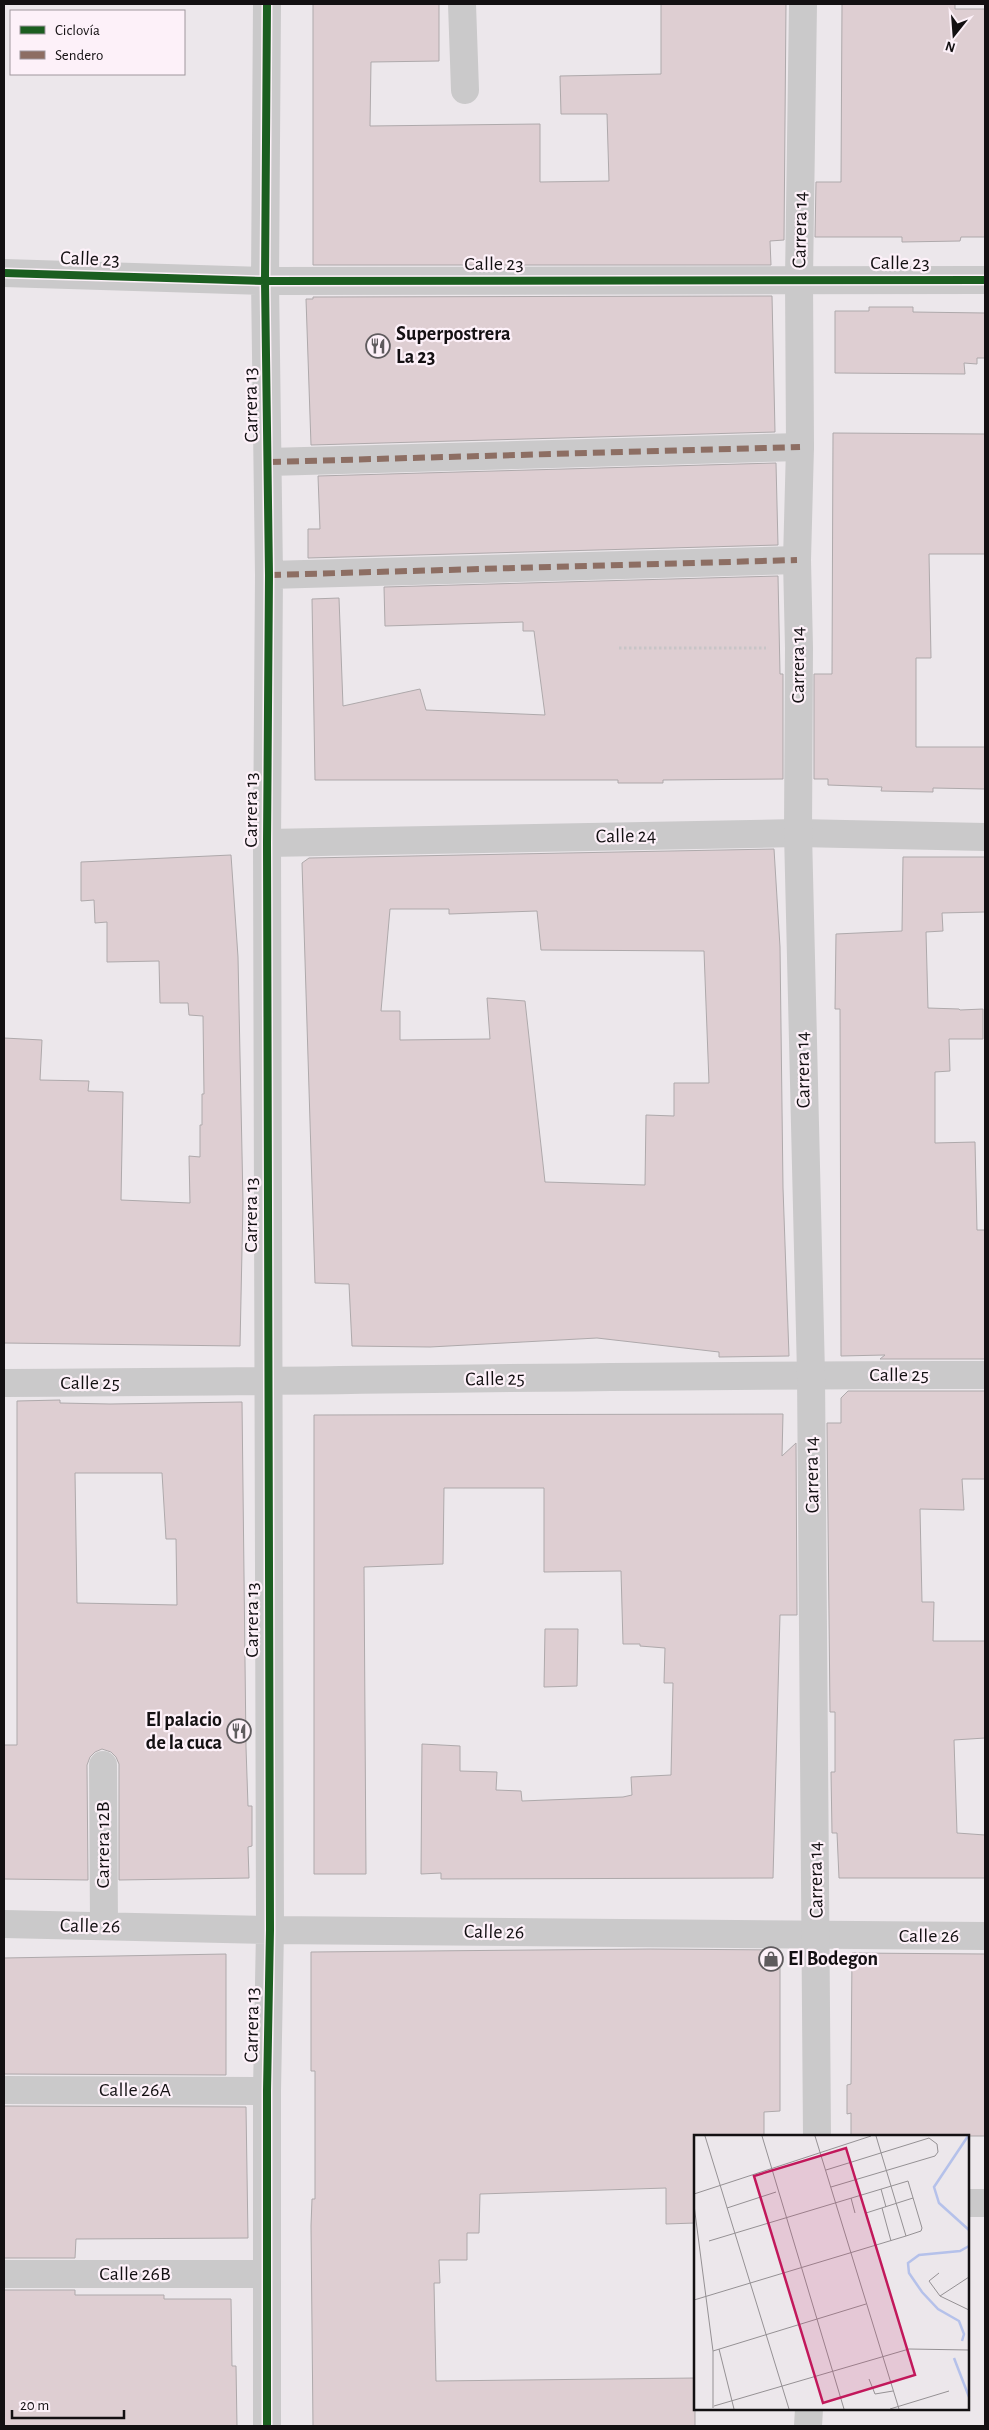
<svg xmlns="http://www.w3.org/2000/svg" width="989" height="2430" viewBox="0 0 989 2430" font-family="'Alegreya Sans',sans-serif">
  <rect width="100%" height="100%" fill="#ece7eb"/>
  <!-- building -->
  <path fill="#deced2" stroke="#aea9ab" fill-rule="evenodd" d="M 313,4 L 439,4 L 439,61 L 371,62 L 370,126 L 540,124 L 540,182 L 609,181 L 607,114 L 561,114 L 560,76 L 661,74 L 661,4 L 786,4 L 784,240 L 770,241 L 771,265 L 313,265 Z
    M 842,4 L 955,4 L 955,9 L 985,9 L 985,237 L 961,237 L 960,241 L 902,242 L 902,237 L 815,237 L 816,182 L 841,182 Z
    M 772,296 L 775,432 L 311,445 L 306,299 L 313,299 L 313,297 Z
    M 869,307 L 913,307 L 913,312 L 985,313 L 985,358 L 977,358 L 977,364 L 964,363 L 965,374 L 835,373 L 835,311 L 869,311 Z
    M 833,433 L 985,434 L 985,554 L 929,554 L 931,658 L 916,658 L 916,747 L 985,747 L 985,789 L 933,788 L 933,792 L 881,791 L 882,787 L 828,785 L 828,779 L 814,779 L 814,674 L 832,674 Z
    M 776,463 L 778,545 L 308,558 L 308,529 L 320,529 L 318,476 Z
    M 778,576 L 780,674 L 783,674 L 783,779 L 663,780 L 663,783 L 618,783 L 618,780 L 315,780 L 312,599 L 339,598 L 343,706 L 420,689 L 426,710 L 545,715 L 534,631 L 523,631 L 523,622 L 385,626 L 384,587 Z
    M 774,849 L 780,947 L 783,1188 L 789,1356 L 719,1357 L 719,1352 L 597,1338 L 430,1347 L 352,1346 L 349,1284 L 315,1283 L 302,863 L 309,858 ZM 390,909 L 449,909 L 449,914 L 537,911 L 541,950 L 704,951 L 709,1083 L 674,1083 L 674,1116 L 646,1115 L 645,1185 L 545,1182 L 525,1001 L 487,998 L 490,1039 L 400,1040 L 400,1011 L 381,1011 Z
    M 231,855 L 238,957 L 243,1202 L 240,1346 L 4,1343 L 4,1038 L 42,1040 L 40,1080 L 89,1081 L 88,1091 L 123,1092 L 121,1200 L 190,1203 L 189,1156 L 200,1157 L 200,1125 L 202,1125 L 202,1094 L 204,1094 L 203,1016 L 189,1015 L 188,1003 L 160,1003 L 159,961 L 107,962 L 107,922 L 95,923 L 94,900 L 81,901 L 81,862 Z
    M 903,857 L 985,857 L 985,912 L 942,913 L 943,931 L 926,932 L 928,1008 L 959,1009 L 960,1010 L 983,1009 L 983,1039 L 949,1039 L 950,1071 L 935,1072 L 935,1143 L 975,1142 L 977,1230 L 985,1230 L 985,1359 L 880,1359 L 885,1355 L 841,1356 L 840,1009 L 835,1009 L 836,934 L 902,931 Z
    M 848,1391 L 985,1391 L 985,1479 L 962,1479 L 964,1510 L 920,1509 L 922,1602 L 934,1602 L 933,1641 L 985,1641 L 985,1738 L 954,1740 L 957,1833 L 985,1835 L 985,1878 L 839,1878 L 837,1833 L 832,1833 L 831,1772 L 835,1772 L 835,1712 L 830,1712 L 827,1423 L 841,1423 L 841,1398 Z
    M 60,1400 L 60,1403 L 110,1404 L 242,1402 L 246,1747 L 248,1806 L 252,1806 L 252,1846 L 248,1847 L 249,1878 L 119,1880 L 119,1764 L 116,1757 L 111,1752 L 102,1749 L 95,1752 L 90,1757 L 87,1765 L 88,1880 L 4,1879 L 4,1745 L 17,1745 L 17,1401 ZM 75,1473 L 162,1473 L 166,1539 L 176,1539 L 177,1605 L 77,1603 Z
    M 783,1414 L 782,1456 L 796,1443 L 797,1615 L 780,1615 L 773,1878 L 441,1879 L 441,1873 L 421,1874 L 422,1744 L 460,1746 L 460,1771 L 497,1772 L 496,1790 L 521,1791 L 522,1801 L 623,1797 L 632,1795 L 631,1777 L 671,1775 L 673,1683 L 664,1683 L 665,1648 L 640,1646 L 640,1644 L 623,1644 L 621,1571 L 544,1572 L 544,1488 L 444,1488 L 443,1564 L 364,1567 L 366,1874 L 314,1874 L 314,1415 Z
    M 545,1629 L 578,1629 L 577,1686 L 544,1687 Z
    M 650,1949 L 780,1950 L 780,2111 L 764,2112 L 764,2136 L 695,2136 L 695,2223 L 666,2224 L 666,2188 L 480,2194 L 479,2233 L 467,2233 L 467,2260 L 439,2260 L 440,2283 L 434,2283 L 436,2381 L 695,2378 L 695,2426 L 313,2426 L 311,2226 L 312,2199 L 315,2199 L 315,2071 L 311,2071 L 311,1952 Z
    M 852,1953 L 985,1954 L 985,2136 L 851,2136 L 851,2113 L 847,2114 L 847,2085 L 851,2084 Z
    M 226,1954 L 226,2075 L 4,2074 L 4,1958 Z
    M 4,2106 L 246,2107 L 248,2238 L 76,2239 L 75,2258 L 4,2258 Z
    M 4,2290 L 75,2290 L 75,2295 L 164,2295 L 164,2299 L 231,2299 L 232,2366 L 236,2366 L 237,2426 L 4,2426 Z"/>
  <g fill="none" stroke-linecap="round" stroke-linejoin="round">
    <!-- path -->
    <path stroke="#c8c5c7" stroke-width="3" stroke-dasharray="2.5 2.5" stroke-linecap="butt" d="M 619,648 L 766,648"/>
    <!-- minor -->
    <path stroke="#cac9ca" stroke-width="28" d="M 267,4 L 265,281 L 269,575 L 267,843 L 270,1930 L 267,2091 L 267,2426
      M 462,4 L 465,90
      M 4,273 L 265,281 L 985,280
      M 269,462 L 800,447
      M 269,575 L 797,560
      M 267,843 L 798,833 L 985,837
      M 4,1383 C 331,1382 658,1374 985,1375
      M 103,1765 L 104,1926
      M 4,1924 L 270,1930 L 985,1936
      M 4,2090 L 267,2091
      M 968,2203 L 985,2203
      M 4,2274 L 267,2274"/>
    <!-- major -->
    <path stroke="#cac9ca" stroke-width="28" d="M 803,4 L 799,279 L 800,447 L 797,560 L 799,648 L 798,833 L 811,1374 L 817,2136
      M 808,2426 L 809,2409"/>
    <!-- quiet -->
    <path stroke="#8d6e63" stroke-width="6" stroke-dasharray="12 6" stroke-linecap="butt" d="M 269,462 L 800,447
      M 269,575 L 797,560"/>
    <!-- cycleway casing -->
    <g stroke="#fdf1f9" stroke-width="11">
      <path id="cycleway" d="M 267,4 L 265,281 L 269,575 L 267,843 L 270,1930 L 267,2091 L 267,2426
        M 4,273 L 265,281 L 985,280"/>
    </g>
    <!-- cycleway -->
    <use href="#cycleway" stroke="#1b5e20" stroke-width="8"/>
  </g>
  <!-- icons -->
  <defs>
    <g id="restaurant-ring" transform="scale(1.25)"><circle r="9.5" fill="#fdf1f9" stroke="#5f5b5e" stroke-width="1.5"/><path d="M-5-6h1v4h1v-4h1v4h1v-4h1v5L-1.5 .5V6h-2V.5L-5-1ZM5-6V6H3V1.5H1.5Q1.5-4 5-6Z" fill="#5f5b5e"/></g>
    <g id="shop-ring" transform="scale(1.25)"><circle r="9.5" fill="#fdf1f9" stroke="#5f5b5e" stroke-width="1.5"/><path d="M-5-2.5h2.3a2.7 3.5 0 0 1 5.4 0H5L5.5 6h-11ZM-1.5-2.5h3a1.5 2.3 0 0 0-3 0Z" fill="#5f5b5e"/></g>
  </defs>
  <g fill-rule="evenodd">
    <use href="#restaurant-ring" x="378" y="346"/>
    <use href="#restaurant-ring" x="239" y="1731"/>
    <use href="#shop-ring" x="771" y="1959"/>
  </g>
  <g text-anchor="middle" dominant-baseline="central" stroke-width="4.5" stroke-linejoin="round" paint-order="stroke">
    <!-- street labels -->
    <g font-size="20" fill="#131012" stroke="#fdf1f9">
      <text transform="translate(800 230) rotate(-89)">Carrera 14</text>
      <text transform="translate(90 259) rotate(2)">Calle 23</text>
      <text x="900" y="263">Calle 23</text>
      <text x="494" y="264">Calle 23</text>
      <text transform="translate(251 405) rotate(-91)">Carrera 13</text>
      <text transform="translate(798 665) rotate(-90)">Carrera 14</text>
      <text transform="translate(251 810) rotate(-90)">Carrera 13</text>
      <text transform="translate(626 836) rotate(-1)">Calle 24</text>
      <text transform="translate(803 1070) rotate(-91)">Carrera 14</text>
      <text transform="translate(251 1215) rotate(-90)">Carrera 13</text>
      <text x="899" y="1375">Calle 25</text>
      <text transform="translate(495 1379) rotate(-1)">Calle 25</text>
      <text x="90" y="1383">Calle 25</text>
      <text transform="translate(812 1475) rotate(-91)">Carrera 14</text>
      <text transform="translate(252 1620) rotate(-90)">Carrera 13</text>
      <text transform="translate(103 1845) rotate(-90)">Carrera 12B</text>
      <text transform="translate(816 1880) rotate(-91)">Carrera 14</text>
      <text transform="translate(90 1926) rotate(1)">Calle 26</text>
      <text transform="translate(494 1932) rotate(1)">Calle 26</text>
      <text x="929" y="1936">Calle 26</text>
      <text transform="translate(252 2025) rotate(-89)">Carrera 13</text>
      <text x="135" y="2090">Calle 26A</text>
      <text x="135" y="2274">Calle 26B</text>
    </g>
    <!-- poi labels -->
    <g font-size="20" font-weight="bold" fill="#131012" stroke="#fdf1f9" text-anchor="start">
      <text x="396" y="334">Superpostrera<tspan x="396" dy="23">La 23</tspan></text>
      <text x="222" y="1720" text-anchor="end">El palacio<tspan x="222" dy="23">de la cuca</tspan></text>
      <text x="788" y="1959">El Bodegon</text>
    </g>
  </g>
  <!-- overview -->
  <g transform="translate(694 2135)">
    <rect width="275" height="275" fill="#ece7eb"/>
    <path fill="none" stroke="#b5c1ea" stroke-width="2.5" d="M 274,1 L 240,52 L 245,68 L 275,95M 268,206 L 270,199 L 265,186 L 244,174 L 228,157 L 215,138 L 214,128 L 225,120 L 266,116 L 275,111M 260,223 L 275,262"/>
    <path fill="none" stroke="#959194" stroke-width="1" d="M 11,1 L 95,274M 68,1 L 150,274M 121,1 L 205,274M 182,1 L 212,101M 132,35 L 235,3 L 243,9 L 244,17 L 241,21 L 137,52M 187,54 L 192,72M 0,59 L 177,1M 157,63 L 161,78M 0,70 L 19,216 L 19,273M 33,73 L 82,57M 188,73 L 197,106M 182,111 L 172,78 L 219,63M 245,138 L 235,146 L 246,161 L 275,175M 246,161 L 275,142M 0,165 L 212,101 L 227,96 L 228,93 L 214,46 L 15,106M 25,214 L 40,274M 19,216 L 172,169M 175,244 L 181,259 L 199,256M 20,271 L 215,214 L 275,215M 196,274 L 255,256"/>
    <path fill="#c2185b" fill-opacity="0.15" stroke="#c2185b" stroke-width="2.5" d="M 152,13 L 221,240 L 129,268 L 60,41 Z"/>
    <rect width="275" height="275" fill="none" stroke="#131012" stroke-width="2.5"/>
  </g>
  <!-- border -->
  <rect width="989" height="2430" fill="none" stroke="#131012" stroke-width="10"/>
  <!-- legend -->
  <rect x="10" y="10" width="175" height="65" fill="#fdf1f9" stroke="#9f979d"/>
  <rect x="20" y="26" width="25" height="8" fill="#1b5e20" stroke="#9f979d"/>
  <text x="55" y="35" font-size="15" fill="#131012">Ciclovía</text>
  <rect x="20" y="51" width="25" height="8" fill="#8d6e63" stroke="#9f979d"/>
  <text x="55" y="60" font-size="15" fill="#131012">Sendero</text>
  <!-- north arrow -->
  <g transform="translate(954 35) rotate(197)" stroke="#fdf1f9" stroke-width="4" paint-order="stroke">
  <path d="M0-4L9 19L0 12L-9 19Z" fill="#131012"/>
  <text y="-8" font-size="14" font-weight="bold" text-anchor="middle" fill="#131012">N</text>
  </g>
  <!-- scale -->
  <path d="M12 2410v8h112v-8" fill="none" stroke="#131012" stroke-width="2.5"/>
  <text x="20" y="2410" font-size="15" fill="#131012" stroke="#fdf1f9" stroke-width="4" paint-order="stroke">20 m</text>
</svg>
